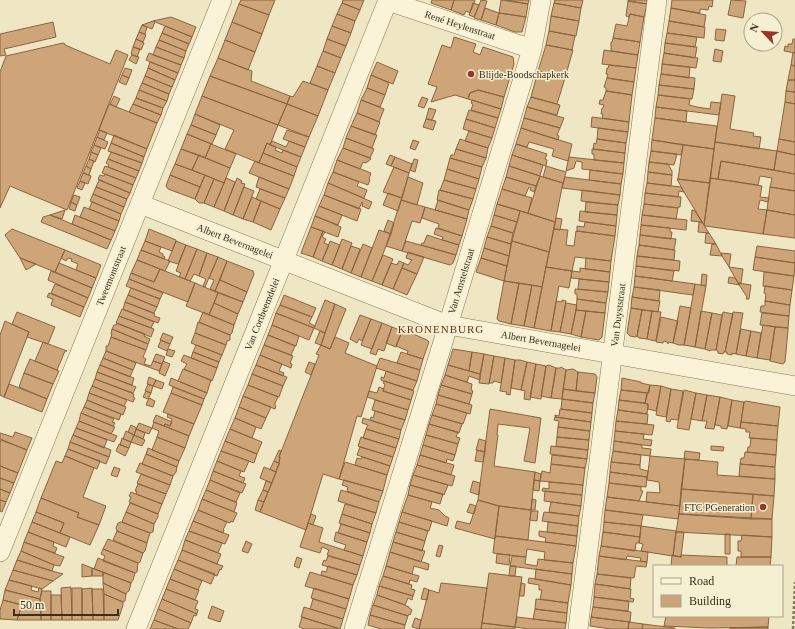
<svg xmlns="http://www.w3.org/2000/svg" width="795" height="629" viewBox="0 0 795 629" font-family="'Times New Roman',serif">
  <rect width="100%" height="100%" fill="#efe7c4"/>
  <!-- building -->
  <path fill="#cea578" stroke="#8a643f" d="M 241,0 L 275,0 L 269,15 L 239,4 Z
    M 343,0 L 364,0 L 360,10 L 342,3 Z
    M 432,0 L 454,0 L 451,10 L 431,3 Z
    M 454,0 L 475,0 L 470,13 L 466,11 L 464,15 L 451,10 Z
    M 481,0 L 487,1 L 481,20 L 474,18 Z
    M 501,0 L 528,4 L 526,17 L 499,13 Z
    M 506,0 L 529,0 L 528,4 Z
    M 555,0 L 583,0 L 581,8 L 554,3 Z
    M 628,0 L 647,0 L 647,4 L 628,1 Z
    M 672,0 L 713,0 L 712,7 L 709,6 L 708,10 L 700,9 L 700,13 L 671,8 Z
    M 731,0 L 746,1 L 743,18 L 728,15 Z
    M 628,1 L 647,4 L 644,17 L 630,14 L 629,17 L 626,16 Z
    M 342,3 L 360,10 L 355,21 L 337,14 Z
    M 473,3 L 479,5 L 474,17 L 469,15 Z
    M 554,3 L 581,8 L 579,21 L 551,16 Z
    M 239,4 L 269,15 L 262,34 L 232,22 Z
    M 485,8 L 499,13 L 496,25 L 481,20 Z
    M 671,8 L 706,15 L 704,27 L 669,21 Z
    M 499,13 L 526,17 L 522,32 L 515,32 L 496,25 Z
    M 337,14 L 355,21 L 351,33 L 332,26 Z
    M 630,14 L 644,17 L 640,42 L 613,38 L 616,24 L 627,26 Z
    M 551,16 L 579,21 L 576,36 L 549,31 Z
    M 171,17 L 196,27 L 192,37 L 153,21 Z
    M 153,21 L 155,22 L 152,29 L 142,25 Z
    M 669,21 L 705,27 L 704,38 L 667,33 Z
    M 53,22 L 56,37 L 4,49 L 6,55 L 0,56 L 0,34 Z
    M 232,22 L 262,34 L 255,52 L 225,40 Z
    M 142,25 L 147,27 L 145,34 L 139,32 Z
    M 165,26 L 192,37 L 189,44 L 162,33 Z
    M 332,26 L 351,33 L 346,46 L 327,39 Z
    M 716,29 L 726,30 L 724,41 L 715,40 Z
    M 549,31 L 575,36 L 572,50 L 546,45 Z
    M 139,32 L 146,35 L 143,42 L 136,39 Z
    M 162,33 L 189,44 L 186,51 L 159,40 Z
    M 667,33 L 697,37 L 695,47 L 665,43 Z
    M 454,37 L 476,44 L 473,52 L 480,55 L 483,47 L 513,57 L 514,64 L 504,97 L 478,90 L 470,93 L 468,99 L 455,95 L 431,102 L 437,87 L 428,84 L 442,45 L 451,48 Z
    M 613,38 L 640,42 L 638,55 L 611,51 L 611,42 L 612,42 Z
    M 136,39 L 144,43 L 141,50 L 133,47 Z
    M 327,39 L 346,46 L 341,58 L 323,51 Z
    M 793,39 L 795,39 L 795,53 L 784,51 L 785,46 L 788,47 L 788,44 L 792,44 Z
    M 159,40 L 186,51 L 184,58 L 156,47 Z
    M 225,40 L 255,52 L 248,70 L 218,58 Z
    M 63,43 L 65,44 L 65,45 L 110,64 L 116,50 L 128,55 L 67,210 L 10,186 L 0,208 L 0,72 L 6,56 Z
    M 665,43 L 697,47 L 695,58 L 664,53 Z
    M 546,45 L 573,50 L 565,78 L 538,71 Z
    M 133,47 L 140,49 L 137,57 L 131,54 Z
    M 156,47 L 184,58 L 181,65 L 153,55 Z
    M 715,49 L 723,51 L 721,62 L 713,61 Z
    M 604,50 L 638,55 L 636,68 L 602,64 Z
    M 323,51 L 341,58 L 335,73 L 317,66 Z
    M 793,52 L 795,53 L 795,66 L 791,65 Z
    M 149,53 L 181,65 L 178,73 L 146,60 Z
    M 664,53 L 698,58 L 696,68 L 662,64 Z
    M 132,55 L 139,57 L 136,64 L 129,60 Z
    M 218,58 L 252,71 L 251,81 L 290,96 L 287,104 L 210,76 Z
    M 150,62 L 178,73 L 175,80 L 148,68 Z
    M 377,62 L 398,71 L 393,84 L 371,75 Z
    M 662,64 L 690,67 L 689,78 L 661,74 Z
    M 609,65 L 636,68 L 634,82 L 607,78 L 608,74 L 606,74 L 607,68 L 608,68 Z
    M 791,65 L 795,66 L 795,80 L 788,80 Z
    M 317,66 L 335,73 L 328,90 L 310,83 Z
    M 125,68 L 132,70 L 129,78 L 122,75 Z
    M 148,68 L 175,80 L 172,87 L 145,76 Z
    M 538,71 L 565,78 L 557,104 L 531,97 Z
    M 661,74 L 695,78 L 694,89 L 659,85 Z
    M 122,75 L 129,78 L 126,85 L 119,82 Z
    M 371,75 L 389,83 L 385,95 L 367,88 Z
    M 145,76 L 172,87 L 169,94 L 142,83 Z
    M 210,76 L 287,104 L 278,125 L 202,96 Z
    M 607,78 L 634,82 L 632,95 L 606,91 L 606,88 L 604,87 Z
    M 788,80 L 795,80 L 795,92 L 786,91 Z
    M 303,81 L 328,90 L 318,116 L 287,104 L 290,96 L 293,97 Z
    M 142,83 L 169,94 L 167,101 L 139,90 Z
    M 659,85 L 694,89 L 692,99 L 658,95 Z
    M 367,88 L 385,95 L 380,107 L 361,100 Z
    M 139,90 L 167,101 L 163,108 L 136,98 Z
    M 478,90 L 504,97 L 501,109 L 468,99 L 470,93 Z
    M 606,91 L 632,95 L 629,122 L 602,118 L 603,114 L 601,114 L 602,108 L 603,108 L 604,105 L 599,104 L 600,100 L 603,100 Z
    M 786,91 L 795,92 L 795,104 L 785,102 Z
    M 722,94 L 735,96 L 730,129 L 754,133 L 753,136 L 761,137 L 759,149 L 715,142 Z
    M 658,95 L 690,99 L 689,105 L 697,107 L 710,109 L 711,102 L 721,103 L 719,115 L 656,107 Z
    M 114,96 L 120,99 L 116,107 L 110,104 Z
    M 202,96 L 278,125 L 270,145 L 267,143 L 259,163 L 225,149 L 234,130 L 195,114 Z
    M 422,97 L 428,99 L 424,108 L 418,106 Z
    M 531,97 L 560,105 L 557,115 L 527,107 Z
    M 136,98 L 163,108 L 161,115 L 133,104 Z
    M 361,100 L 384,109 L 379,122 L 357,113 Z
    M 472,100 L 501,109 L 498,118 L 471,110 L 473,104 L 471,103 Z
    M 785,102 L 795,104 L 795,142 L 779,139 Z
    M 109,104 L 157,123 L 147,149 L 99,130 Z
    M 133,104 L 161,115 L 157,123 L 129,112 Z
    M 287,104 L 318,116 L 309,137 L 278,125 Z
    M 527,107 L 564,118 L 560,128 L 524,118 Z
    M 656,107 L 687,111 L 686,122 L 655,118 Z
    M 429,108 L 436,110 L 432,120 L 426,119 Z
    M 469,110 L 498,118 L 495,128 L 466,119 Z
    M 357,113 L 380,122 L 375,135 L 351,126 Z
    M 195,114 L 220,125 L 216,135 L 191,125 Z
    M 592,117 L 629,122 L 628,132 L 591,127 Z
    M 524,118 L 560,128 L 557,135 L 559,136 L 558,140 L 521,128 Z
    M 655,118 L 717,126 L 714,149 L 652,140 Z
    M 426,119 L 436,121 L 433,130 L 423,127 Z
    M 466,119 L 495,128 L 492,138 L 463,129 Z
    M 191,125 L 216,135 L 212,144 L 187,134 Z
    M 351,126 L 377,135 L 372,148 L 346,138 Z
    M 521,128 L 572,144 L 568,161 L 552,156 L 554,149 L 529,142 L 527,147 L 516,144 Z
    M 598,128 L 628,132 L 626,143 L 597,139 Z
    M 100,130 L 107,133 L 104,140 L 97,137 Z
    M 287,130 L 309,137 L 305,147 L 283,139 Z
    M 469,131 L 492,138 L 488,148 L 465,141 Z
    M 187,134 L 211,144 L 205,158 L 181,149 Z
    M 114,135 L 147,149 L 144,157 L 111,143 Z
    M 97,137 L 108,142 L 105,149 L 94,145 Z
    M 346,138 L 374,149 L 370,158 L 343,148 Z
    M 460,139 L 488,148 L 486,158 L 456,149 Z
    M 597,139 L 626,143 L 625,153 L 593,149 L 594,143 L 596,144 Z
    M 779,139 L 795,142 L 795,155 L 777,151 Z
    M 413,140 L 419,142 L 415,150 L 410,148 Z
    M 652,140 L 683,145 L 681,155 L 651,151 Z
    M 272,141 L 286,147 L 289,141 L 305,147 L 301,157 L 270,145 Z
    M 715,142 L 777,151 L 774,170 L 721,161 L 718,179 L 710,178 Z
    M 111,143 L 144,157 L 142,163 L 108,151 Z
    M 267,143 L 276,147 L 275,150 L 282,153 L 283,150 L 301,157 L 297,167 L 263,153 Z
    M 211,144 L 236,154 L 230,168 L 205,158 Z
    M 516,144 L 547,154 L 545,159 L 547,160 L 546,166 L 512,155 Z
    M 94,145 L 101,148 L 98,155 L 91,152 Z
    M 683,145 L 714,149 L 710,183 L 678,179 Z
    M 343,148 L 370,158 L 371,159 L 366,163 L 363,162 L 360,169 L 337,160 Z
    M 181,149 L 199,155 L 192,170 L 175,164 Z
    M 456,149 L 486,158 L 482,167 L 450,158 L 451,155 L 454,155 Z
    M 592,149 L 625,153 L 624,163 L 594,160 L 594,154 L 592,154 Z
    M 651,151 L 677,154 L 674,165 L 649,162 Z
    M 777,151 L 795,155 L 795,174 L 774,170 Z
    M 91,152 L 98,155 L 95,162 L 89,159 Z
    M 111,152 L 142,163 L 139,171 L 108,159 Z
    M 263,153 L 297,167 L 294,176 L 259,163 Z
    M 199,155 L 230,168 L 224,183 L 192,170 Z
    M 390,155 L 395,157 L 391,166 L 386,164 Z
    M 512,155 L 543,165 L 540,176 L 509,166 Z
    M 395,157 L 412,164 L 409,173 L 391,166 Z
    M 569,157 L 624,163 L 623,174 L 582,169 L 582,162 L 576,161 L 574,168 L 566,171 Z
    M 450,158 L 482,167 L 479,179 L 447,169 Z
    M 89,159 L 94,161 L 91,169 L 86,166 Z
    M 108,159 L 139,171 L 136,178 L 108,167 L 109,165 L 106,163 Z
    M 414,159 L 418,160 L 415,172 L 410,170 Z
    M 337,160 L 371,173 L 369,179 L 370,180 L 368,185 L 333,172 Z
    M 255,161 L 294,176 L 289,189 L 249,173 Z
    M 721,161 L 795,174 L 795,191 L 770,187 L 772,178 L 760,176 L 758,185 L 718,179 Z
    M 649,162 L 668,164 L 672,171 L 672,175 L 648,172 Z
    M 175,164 L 205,175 L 200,187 L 170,175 Z
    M 86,166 L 91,169 L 89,175 L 83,173 Z
    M 105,166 L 136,178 L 133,185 L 102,173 Z
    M 509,166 L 540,176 L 536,186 L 506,177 Z
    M 546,166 L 566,172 L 563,183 L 543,177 Z
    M 394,167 L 409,173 L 402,198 L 383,192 Z
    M 447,169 L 479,179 L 476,189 L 444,180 Z
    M 590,170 L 623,174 L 621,184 L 589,180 Z
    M 333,172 L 359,182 L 357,186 L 367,190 L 364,198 L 328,183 Z
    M 648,172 L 672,175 L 671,186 L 647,183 Z
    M 83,173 L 91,176 L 88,184 L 80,181 Z
    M 105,174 L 133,185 L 130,193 L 98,179 L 100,175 L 104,176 Z
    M 170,175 L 200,187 L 195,199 L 168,189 L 166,186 Z
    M 205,175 L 214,179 L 204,203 L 199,203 L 195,199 Z
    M 540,176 L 563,183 L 555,222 L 528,213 Z
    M 259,177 L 289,189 L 285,198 L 256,187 Z
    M 408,177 L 423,183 L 417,205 L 401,200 Z
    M 506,177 L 536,186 L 534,192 L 530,190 L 531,188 L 529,187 L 525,196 L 502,189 Z
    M 565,177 L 621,184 L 620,195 L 562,188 Z
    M 226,178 L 235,182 L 224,211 L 214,207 Z
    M 237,178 L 242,181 L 241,183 L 245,184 L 233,215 L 224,211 Z
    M 710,178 L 762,186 L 760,197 L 769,198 L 768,202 L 760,200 L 758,209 L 767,210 L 763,234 L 705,226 L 704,225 Z
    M 214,179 L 224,183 L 214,207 L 204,203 Z
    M 677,179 L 710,183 L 704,225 L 684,192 Z
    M 99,180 L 130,193 L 127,199 L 96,187 Z
    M 444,180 L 476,189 L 473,199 L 440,190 Z
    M 80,181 L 85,183 L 82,190 L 77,188 Z
    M 328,183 L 372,202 L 369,209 L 362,206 L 363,203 L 362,202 L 359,209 L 324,195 Z
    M 647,183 L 681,187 L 684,192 L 679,191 L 678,197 L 645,193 Z
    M 96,187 L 127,199 L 124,207 L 93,194 Z
    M 244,187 L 254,191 L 243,219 L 233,215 Z
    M 770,187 L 795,191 L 795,215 L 767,210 Z
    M 260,189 L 285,198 L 280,209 L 256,199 Z
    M 502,189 L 532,198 L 528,213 L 497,204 Z
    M 439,190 L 473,199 L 469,210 L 437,200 Z
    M 582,190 L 620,195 L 618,205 L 581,201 Z
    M 388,193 L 402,198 L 398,211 L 383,205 Z
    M 645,193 L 681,197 L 680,207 L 678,207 L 678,208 L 644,204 Z
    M 93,194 L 124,207 L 121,214 L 90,201 Z
    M 74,195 L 80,197 L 77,205 L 71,202 Z
    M 324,195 L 361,209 L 357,221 L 319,206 Z
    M 252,197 L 261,201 L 253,222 L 243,219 Z
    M 401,200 L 425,207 L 420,223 L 412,221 L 402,251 L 386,246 Z
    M 438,200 L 469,210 L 467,219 L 435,210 Z
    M 261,201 L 280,209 L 271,230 L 253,222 Z
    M 71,202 L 77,205 L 75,211 L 69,209 Z
    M 92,202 L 121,214 L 119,221 L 89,209 Z
    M 586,202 L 618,205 L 617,215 L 585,212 Z
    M 497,204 L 520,211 L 517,222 L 494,215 Z
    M 644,204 L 678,208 L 676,219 L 642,215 Z
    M 319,206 L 342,215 L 338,225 L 315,216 Z
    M 84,207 L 119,221 L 115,231 L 80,217 Z
    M 425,207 L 467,219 L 462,236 L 438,228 L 439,224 L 422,218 Z
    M 65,210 L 62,219 L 50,215 Z
    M 692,210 L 695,211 L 702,222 L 691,221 Z
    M 767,210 L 795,215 L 795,238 L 763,234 Z
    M 520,211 L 555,222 L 549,252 L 512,241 Z
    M 580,211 L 617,215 L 616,226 L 579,221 Z
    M 50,215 L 111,240 L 107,249 L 41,222 L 43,217 Z
    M 75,215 L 115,231 L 111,240 L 72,224 Z
    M 494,215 L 517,222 L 513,233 L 491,226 Z
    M 642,215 L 687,220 L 686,230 L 641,225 Z
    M 315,216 L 341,227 L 338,237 L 311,227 Z
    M 556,218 L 562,219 L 560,230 L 554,229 Z
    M 388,220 L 394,223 L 391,234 L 384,231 Z
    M 585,222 L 616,226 L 615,236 L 577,231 L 577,226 L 584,227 Z
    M 699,222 L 702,222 L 709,233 L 698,232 Z
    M 641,225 L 670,228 L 670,232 L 672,232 L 671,239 L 640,235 Z
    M 491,226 L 513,233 L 511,244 L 487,237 Z
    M 311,227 L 323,231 L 313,257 L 301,253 Z
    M 436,228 L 462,236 L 459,245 L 442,240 L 443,237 L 434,234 Z
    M 12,229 L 65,250 L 55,272 L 20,258 L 5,235 Z
    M 149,229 L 176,240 L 176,241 L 172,251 L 145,241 Z
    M 554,229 L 568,230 L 566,245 L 574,246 L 576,231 L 615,236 L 611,261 L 575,257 L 572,271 L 546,267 Z
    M 379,230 L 391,234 L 372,281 L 361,277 Z
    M 323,231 L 325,232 L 322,237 L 326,239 L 324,243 L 329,245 L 322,261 L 313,257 Z
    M 706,233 L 709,233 L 716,244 L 705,243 Z
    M 427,235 L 459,245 L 456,255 L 421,245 L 422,243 L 424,243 Z
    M 640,235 L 676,239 L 674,250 L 639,245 Z
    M 487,237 L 511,244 L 509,256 L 484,248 Z
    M 342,239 L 352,243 L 342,269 L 332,265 Z
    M 145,241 L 161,247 L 159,252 L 163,254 L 163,256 L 165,257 L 164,259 L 141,250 Z
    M 176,241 L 186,245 L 178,264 L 168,261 Z
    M 330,241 L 340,245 L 332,265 L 322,261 Z
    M 406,241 L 456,255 L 453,263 L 450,265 L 402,251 Z
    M 512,241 L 549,252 L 542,287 L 504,281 Z
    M 363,244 L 372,248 L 361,277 L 351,273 Z
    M 712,244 L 716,244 L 722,256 L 710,255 Z
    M 186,245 L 197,249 L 185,279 L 179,277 L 181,273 L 176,271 Z
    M 639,245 L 675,250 L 674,260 L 637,256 Z
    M 351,246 L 360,249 L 351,273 L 342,269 Z
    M 757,246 L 795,251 L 795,263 L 755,257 Z
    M 484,248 L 509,256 L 507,266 L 481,258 Z
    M 197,249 L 207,253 L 199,276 L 194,274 L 190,281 L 185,279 Z
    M 65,250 L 101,265 L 96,278 L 76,270 L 78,264 L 71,261 L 72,259 L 68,258 L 66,261 L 61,258 Z
    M 141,250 L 170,261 L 165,271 L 137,260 Z
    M 408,252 L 424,257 L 417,274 L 402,268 L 404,263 L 408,265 L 412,260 L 406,258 Z
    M 207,253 L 218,257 L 205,287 L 203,286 L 206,279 L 199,276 Z
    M 721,253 L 731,254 L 729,267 L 722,256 Z
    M 383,255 L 393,259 L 382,285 L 372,281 Z
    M 637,256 L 680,261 L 679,271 L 636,266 Z
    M 218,257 L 227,261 L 215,291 L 210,289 L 214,280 L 209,278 Z
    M 755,257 L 795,263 L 794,276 L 753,270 Z
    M 20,258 L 36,264 L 26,270 Z
    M 481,258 L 507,266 L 504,281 L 476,272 Z
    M 586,258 L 611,261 L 610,272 L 585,269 Z
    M 137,260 L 160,269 L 154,282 L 131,273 Z
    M 227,261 L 253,271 L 254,274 L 247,292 L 220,280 Z
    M 399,261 L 404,263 L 393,289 L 382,285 L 391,263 L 397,265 Z
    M 59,263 L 96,278 L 92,288 L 55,272 Z
    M 636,266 L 674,271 L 672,281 L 635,276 Z
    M 546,267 L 572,271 L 569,288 L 559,286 L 551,331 L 534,328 Z
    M 729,267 L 743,269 L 741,283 L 738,283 Z
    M 402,268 L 417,274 L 407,295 L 393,289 Z
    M 580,268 L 610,272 L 609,282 L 571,278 L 572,271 L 580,272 Z
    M 160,269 L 195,283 L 188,302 L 129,279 L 131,273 L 154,282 Z
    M 51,271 L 92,288 L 88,298 L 48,280 Z
    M 764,272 L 794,276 L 792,290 L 763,286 Z
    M 702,274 L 707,275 L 706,286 L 701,285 Z
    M 635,276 L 695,284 L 693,295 L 634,287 Z
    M 729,277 L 735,278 L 740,285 L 728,283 Z
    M 129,279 L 163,293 L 160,299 L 126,286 Z
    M 579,279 L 609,282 L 608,292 L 578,289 Z
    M 220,280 L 247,292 L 243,302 L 215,291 Z
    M 504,281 L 519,283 L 511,324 L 499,321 L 497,319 Z
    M 195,283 L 218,293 L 209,315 L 186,306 Z
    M 519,283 L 532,285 L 524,326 L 511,324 Z
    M 738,283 L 751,285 L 749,299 L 746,299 L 747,297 Z
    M 55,284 L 88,298 L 84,307 L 51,293 Z
    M 695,284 L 706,286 L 695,347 L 684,345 Z
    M 532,285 L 542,287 L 534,328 L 524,326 Z
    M 765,286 L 792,290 L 790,305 L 765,301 L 766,294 L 764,293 Z
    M 634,287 L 660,290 L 659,301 L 632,297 Z
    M 131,288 L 160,299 L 157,307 L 128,295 Z
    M 575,289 L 608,292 L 606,303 L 577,299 L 577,294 L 575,294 Z
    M 49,293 L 84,307 L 80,317 L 51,305 L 53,299 L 47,297 Z
    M 218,293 L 243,302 L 238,314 L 214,303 Z
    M 128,295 L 157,307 L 154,313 L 125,302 Z
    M 284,295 L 316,308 L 312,317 L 280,305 Z
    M 632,297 L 660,301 L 658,312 L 631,308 Z
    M 577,299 L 606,303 L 605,313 L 576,310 Z
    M 325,300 L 335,304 L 325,333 L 314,328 Z
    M 562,300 L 566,301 L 560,332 L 551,331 L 556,301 L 562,302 Z
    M 765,301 L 790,305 L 789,316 L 760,312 L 761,306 L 765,306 Z
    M 125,302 L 155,314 L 154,316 L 160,318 L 158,323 L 123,309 Z
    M 214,303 L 238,314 L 234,325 L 209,315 Z
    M 566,303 L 577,305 L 571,334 L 560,332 Z
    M 335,304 L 346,309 L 330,349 L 321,345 Z
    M 280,305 L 312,317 L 309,323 L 315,326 L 314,328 L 276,313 Z
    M 680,306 L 691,308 L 684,345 L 679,345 L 673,343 Z
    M 631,308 L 642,310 L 637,336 L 635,337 L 630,336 L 627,333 Z
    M 122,309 L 154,322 L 151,328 L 119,316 Z
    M 576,310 L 586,311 L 581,337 L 571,334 Z
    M 642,310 L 652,311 L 647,339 L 639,338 L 637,336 Z
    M 586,311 L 605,313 L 602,337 L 599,340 L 581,337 Z
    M 652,311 L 661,312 L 656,340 L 655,341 L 647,339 Z
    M 701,311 L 712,313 L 705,349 L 695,347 Z
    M 17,312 L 55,327 L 48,344 L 27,337 L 29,332 L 12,324 Z
    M 203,312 L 234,325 L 232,333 L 230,335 L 199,322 Z
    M 723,312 L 733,314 L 725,352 L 724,352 L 723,354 L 718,353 L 718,351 L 716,350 Z
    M 733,312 L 743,313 L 736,354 L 732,353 L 732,355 L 727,354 L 727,352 L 725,352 Z
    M 276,313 L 314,328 L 309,340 L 272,325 Z
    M 712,313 L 722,315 L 716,350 L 711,350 L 710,351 L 705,349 Z
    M 762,313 L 789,316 L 788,328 L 760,325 Z
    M 360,315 L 371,319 L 362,341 L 359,339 L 357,343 L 350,339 Z
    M 119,316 L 154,329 L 151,337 L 116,323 Z
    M 661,317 L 678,321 L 673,343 L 668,342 L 668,344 L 667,342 L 664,341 L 663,343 L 656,342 Z
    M 371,319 L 382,323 L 372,349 L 361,345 Z
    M 5,321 L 29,332 L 4,397 L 0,395 L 0,335 Z
    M 198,322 L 230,335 L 230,340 L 227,341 L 226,345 L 195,333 Z
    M 117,323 L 145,334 L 144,336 L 150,339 L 148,344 L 112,329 L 114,325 L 116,325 Z
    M 382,323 L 392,327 L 384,351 L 378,349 L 376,355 L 370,353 Z
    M 272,325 L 299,336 L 296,346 L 268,335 Z
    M 763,325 L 775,327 L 770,360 L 757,358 Z
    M 392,327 L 402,331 L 396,347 L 386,343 Z
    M 775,327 L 788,328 L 788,330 L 785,362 L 783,364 L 770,361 Z
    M 112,329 L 148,344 L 146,350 L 111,337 L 112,334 L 111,334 Z
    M 741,329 L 751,331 L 746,356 L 736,354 Z
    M 404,330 L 427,340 L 429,342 L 423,359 L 407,354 L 408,351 L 396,346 L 402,331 Z
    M 320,331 L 325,333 L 321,345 L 315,343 Z
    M 751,331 L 761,333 L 757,358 L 746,356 Z
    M 163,333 L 173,337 L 170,344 L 160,340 Z
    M 195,333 L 226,345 L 222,355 L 191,343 Z
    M 268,335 L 295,346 L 291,355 L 264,345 Z
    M 111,337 L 146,350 L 143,357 L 146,359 L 144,364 L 151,366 L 153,361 L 162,364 L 159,371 L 106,351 L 106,346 L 108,346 Z
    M 335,337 L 349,343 L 345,353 L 377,366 L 361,417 L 357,416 L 339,479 L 323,474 L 306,530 L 260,512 L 280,462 L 279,461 L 280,457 L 279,457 L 319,355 L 316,354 L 321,345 L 330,349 Z
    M 161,340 L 170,344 L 167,351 L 158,347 Z
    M 43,342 L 67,351 L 65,351 L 57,370 L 35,361 Z
    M 196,345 L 222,355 L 219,362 L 193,352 Z
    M 264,345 L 293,356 L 290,363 L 292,364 L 291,368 L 260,355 Z
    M 168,349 L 175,351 L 172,357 L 166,355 Z
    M 453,349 L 472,352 L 469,371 L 448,365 Z
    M 106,351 L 136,363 L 133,370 L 103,358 Z
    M 193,352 L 219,362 L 217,368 L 191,358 Z
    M 401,352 L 423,359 L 420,370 L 397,363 Z
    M 472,352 L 484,354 L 480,374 L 469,371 Z
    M 156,354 L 165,357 L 162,364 L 153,361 Z
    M 484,354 L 494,356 L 489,384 L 479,383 Z
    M 184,355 L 217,368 L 212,381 L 184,369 L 187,364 L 181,361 Z
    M 260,355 L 282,364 L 279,371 L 284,373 L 283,376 L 256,365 Z
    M 494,356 L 505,358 L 501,383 L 494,381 L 493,383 L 489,383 Z
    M 103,358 L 133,370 L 130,377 L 100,365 Z
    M 380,358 L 420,370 L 417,381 L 376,368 Z
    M 505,358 L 515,360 L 510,395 L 506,394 L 507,392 L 500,391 Z
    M 30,359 L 59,371 L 53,384 L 24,373 Z
    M 515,360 L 520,360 L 527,362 L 521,390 L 511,388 Z
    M 163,361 L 170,364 L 165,376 L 159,373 Z
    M 309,362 L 315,364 L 311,375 L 305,372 Z
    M 527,362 L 536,364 L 530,400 L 524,399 L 525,391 L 521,390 Z
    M 536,364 L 546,366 L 541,399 L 530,397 Z
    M 100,365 L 134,378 L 132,385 L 97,372 Z
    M 256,365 L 287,377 L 283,386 L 252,374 Z
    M 448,365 L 480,374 L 480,380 L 469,376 L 467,382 L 445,375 Z
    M 549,365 L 556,368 L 551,398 L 541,396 L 546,366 Z
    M 561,367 L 566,370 L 562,399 L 551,398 L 556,368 L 560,368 Z
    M 183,369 L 211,380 L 207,393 L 178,381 Z
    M 573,369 L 578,372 L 576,391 L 563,389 L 566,370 Z
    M 386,371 L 417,381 L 413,390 L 381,380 L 381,377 L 384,378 Z
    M 97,372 L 136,387 L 133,393 L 95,379 Z
    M 578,372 L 595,374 L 597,377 L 595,393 L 576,391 Z
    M 24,373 L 53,384 L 47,399 L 19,387 Z
    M 252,374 L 283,386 L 279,397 L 248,385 Z
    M 445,375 L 472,384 L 471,390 L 473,391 L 472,394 L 441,385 Z
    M 149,377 L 156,380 L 153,386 L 147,384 Z
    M 171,378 L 207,393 L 204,399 L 169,385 Z
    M 622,378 L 641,382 L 641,383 L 650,385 L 649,393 L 621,390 Z
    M 95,379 L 134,394 L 133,397 L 135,398 L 133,402 L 92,386 Z
    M 156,380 L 164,383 L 162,389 L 153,386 Z
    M 384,381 L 414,391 L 411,400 L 383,391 L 385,384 L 383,383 Z
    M 9,384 L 47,399 L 42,412 L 4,397 Z
    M 148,384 L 153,386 L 151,393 L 145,391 Z
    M 248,385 L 278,397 L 275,403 L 275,405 L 276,406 L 275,409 L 243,396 Z
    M 441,385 L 472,394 L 469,404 L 438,395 Z
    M 650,385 L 661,386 L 656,411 L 648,409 L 648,404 L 645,403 Z
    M 92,386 L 127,400 L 124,406 L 89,393 Z
    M 661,386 L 671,389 L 666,417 L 656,415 Z
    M 173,387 L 204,399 L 202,405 L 171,393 Z
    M 379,387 L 384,389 L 383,391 L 411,400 L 408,410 L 367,397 L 369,391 L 377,393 Z
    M 563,389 L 595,393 L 593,403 L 562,399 Z
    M 671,389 L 683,391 L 678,420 L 671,419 L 670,422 L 666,421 Z
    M 621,390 L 647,393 L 645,403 L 619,400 Z
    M 684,390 L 696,393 L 689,430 L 677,428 Z
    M 146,391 L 151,393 L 148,399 L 143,397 Z
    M 89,393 L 126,407 L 123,415 L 87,400 Z
    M 171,393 L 202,405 L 194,424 L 163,412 Z
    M 696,393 L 707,395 L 702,421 L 691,419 Z
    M 438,395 L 472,405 L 470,414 L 436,404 Z
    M 707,395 L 720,397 L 714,429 L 705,428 L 707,421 L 702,421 Z
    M 243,396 L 271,407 L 266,418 L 239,407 Z
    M 720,397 L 732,400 L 727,429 L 721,428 L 721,426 L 715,425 Z
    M 149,398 L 155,401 L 153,407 L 146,405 Z
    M 562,399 L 593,403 L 592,413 L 561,409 Z
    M 87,400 L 121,414 L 119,420 L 84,407 Z
    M 375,400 L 408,410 L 405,420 L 372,410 Z
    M 619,400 L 648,404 L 647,414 L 618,410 Z
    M 732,400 L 744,402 L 740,428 L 728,426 Z
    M 746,401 L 780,407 L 778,426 L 741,422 L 744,402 Z
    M 436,404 L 467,413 L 463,424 L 432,415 Z
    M 84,407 L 114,419 L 112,422 L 115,423 L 113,426 L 81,413 Z
    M 239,407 L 266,418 L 261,429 L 235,418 Z
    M 490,409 L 541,418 L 535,463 L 524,461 L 530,428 L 498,424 L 497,435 L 498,435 L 494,466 L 535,472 L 531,510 L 499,506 L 478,500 Z
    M 560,409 L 592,413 L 591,422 L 555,417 L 555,415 L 559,416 Z
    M 618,410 L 648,414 L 647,424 L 616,421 Z
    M 375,411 L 405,420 L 401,430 L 370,420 L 371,417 L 373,418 Z
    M 81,413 L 115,427 L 111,434 L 79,421 Z
    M 168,414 L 194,424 L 189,436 L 164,426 L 165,424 L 170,426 L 172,419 L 167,417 Z
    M 156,415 L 172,422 L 170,426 L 165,424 L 164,426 L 153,422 Z
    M 432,415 L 462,424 L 459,433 L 429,424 Z
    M 555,417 L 591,422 L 590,431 L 558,427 L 559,421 L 554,420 Z
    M 235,418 L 256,427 L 252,438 L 230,429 Z
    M 363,418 L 401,430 L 399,439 L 366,429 L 368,425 L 362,423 Z
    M 79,421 L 117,436 L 114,442 L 76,428 Z
    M 616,421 L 654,425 L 652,435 L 615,431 Z
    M 154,422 L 189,436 L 185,448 L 157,437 L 159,431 L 152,428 Z
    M 741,422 L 778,426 L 777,440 L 749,438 L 750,432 L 746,432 L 746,429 L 740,428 Z
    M 139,423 L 152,428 L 149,434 L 136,429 Z
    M 429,424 L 458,432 L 456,437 L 460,438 L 458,444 L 426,435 Z
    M 131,425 L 137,428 L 134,435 L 128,432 Z
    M 558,427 L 590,431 L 589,440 L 557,437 Z
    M 76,428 L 107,440 L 104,448 L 73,435 Z
    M 136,429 L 145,433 L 143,439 L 134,435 Z
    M 230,429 L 262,442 L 257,454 L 225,441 Z
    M 366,429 L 399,439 L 396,448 L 363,438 Z
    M 126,431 L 134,435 L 131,442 L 123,439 Z
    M 615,431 L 644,434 L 643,439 L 652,440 L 651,446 L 614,441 Z
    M 15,432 L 32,438 L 27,450 L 0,439 L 0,433 L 13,437 Z
    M 73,435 L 111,450 L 109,457 L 70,442 Z
    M 134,435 L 145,440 L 142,446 L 131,442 Z
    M 426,435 L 458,444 L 455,455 L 423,445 Z
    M 157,437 L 185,448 L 179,461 L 152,450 Z
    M 361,437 L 396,448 L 393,457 L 358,446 Z
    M 557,437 L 589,440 L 588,450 L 556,446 Z
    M 122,438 L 131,442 L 129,448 L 120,445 Z
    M 751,438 L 777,440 L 776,455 L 747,452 L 748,447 L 750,447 Z
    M 479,439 L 486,441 L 485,452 L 476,450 Z
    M 1,440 L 27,450 L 18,473 L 0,466 L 0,443 Z
    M 225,441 L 257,454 L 254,463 L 221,451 Z
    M 614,441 L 642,445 L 642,448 L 651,449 L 650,456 L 613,451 Z
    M 70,442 L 109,457 L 106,464 L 68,449 Z
    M 119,444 L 129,448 L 125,456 L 116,451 Z
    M 423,445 L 455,455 L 453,461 L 447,459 L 446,463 L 420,455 Z
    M 551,446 L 588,450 L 587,459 L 550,454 Z
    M 711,446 L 724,447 L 723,451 L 711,450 Z
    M 360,447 L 393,457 L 390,466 L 357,455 Z
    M 148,448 L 179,461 L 177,467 L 146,454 Z
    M 68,449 L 100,461 L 97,469 L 65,456 Z
    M 279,450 L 281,451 L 279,457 L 280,457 L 279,463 L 274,461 Z
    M 477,450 L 485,452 L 483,462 L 475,461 Z
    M 221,451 L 249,461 L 244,472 L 217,461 Z
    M 613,451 L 641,455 L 640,465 L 611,462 Z
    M 685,451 L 700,453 L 699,460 L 684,459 Z
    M 745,452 L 776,455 L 775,467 L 740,464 L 741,458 L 744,458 Z
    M 146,454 L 177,467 L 176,472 L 173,476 L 142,464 Z
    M 420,455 L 454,465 L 451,475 L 417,465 Z
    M 552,455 L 587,459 L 585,468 L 551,464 Z
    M 65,456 L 94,468 L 83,497 L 106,506 L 99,525 L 77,517 L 79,513 L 41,498 L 56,461 L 62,463 Z
    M 650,456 L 685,459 L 680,506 L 646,502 L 647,492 L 660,493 L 659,482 L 647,480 Z
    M 362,457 L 390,466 L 387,475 L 355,465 L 357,458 L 361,459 Z
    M 685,459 L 718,462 L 717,475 L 775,479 L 774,496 L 681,489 Z
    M 217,461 L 241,471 L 239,476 L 245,478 L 243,483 L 213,471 Z
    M 274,461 L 279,463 L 276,472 L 270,469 Z
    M 345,462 L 387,475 L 383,491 L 339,479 Z
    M 611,462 L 640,465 L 640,469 L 648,471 L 647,477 L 610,472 Z
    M 140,463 L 173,476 L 170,485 L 136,472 Z
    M 551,464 L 585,468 L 583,485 L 540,481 L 542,471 L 550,473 Z
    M 740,464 L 775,467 L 775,479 L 739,476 Z
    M 417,465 L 455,476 L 452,486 L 413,475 Z
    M 0,466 L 18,473 L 14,483 L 0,478 Z
    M 114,467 L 120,469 L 117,477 L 111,475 Z
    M 264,467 L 276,472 L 272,483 L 260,478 Z
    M 213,471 L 246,484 L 242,493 L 210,480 Z
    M 535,472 L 541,474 L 540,481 L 534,480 Z
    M 610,472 L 647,477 L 646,487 L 609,483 Z
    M 141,474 L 170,485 L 166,494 L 137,483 Z
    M 413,475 L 448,485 L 444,495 L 410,485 Z
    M 0,478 L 14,483 L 10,493 L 0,489 Z
    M 210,480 L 240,493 L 236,502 L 206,490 Z
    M 344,480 L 383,491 L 379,502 L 347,491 L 348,487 L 342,485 Z
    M 534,480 L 540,481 L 539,491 L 533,490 Z
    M 266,481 L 272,483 L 268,492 L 263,490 Z
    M 473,481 L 480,483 L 479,495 L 470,492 Z
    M 549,482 L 583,485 L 582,495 L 542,491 L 543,488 L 549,489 Z
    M 609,483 L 641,487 L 641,491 L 643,491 L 639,501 L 607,497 Z
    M 138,484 L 166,494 L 162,504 L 136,494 L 137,491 L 135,491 Z
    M 410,485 L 443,494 L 440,504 L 408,495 Z
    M 0,489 L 10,493 L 6,502 L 0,500 Z
    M 681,489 L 753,494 L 751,519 L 679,514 Z
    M 206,490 L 237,503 L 234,512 L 202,499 Z
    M 263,490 L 268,492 L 264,502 L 258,500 Z
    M 341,490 L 379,502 L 376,513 L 338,501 Z
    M 545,491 L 582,495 L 581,506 L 544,501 Z
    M 131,492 L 162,504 L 158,514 L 129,502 L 131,497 L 129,496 Z
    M 753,494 L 774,496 L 772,519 L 751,519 Z
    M 408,495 L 432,502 L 430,508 L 439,510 L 445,516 L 449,518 L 447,526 L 402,512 Z
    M 607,497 L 680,506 L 678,519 L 605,510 Z
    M 41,498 L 79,513 L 77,517 L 99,525 L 90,545 L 60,533 L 64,523 L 36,512 Z
    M 202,499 L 237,513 L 233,522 L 231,521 L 230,523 L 198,510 Z
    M 532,499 L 536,500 L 535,510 L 531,510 Z
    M 0,500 L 6,502 L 2,512 L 0,511 Z
    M 258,500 L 264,502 L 260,512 L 255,510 Z
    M 478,500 L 499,506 L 495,539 L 455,528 L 457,521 L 470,524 Z
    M 551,502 L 581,506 L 579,516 L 549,512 Z
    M 130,503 L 158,514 L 158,517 L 154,524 L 126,512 Z
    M 345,504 L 376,513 L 372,524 L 342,514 Z
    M 470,504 L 476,506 L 474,514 L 467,512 Z
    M 499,506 L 531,510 L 528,540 L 495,536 Z
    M 198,510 L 227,522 L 223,530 L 224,530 L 223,533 L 193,521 Z
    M 605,510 L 643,515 L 641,526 L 604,522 Z
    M 531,511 L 538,511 L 537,521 L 530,520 Z
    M 36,512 L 64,523 L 60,533 L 32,522 Z
    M 126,512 L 154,524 L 153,532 L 150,533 L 122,522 Z
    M 402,512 L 432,521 L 429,531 L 399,522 Z
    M 544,512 L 579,516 L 578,526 L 542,521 Z
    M 311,514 L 316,516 L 313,525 L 308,523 Z
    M 342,514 L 372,524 L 370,533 L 339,523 Z
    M 679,514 L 772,519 L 772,537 L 676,532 Z
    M 193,521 L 229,535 L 225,544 L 189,531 Z
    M 32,522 L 70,537 L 66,547 L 28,532 Z
    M 121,522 L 150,533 L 147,543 L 117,531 L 116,528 L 118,523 Z
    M 399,522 L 428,531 L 425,541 L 396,532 Z
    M 548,522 L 578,526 L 577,536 L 547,532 Z
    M 604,522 L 641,526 L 640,537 L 603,532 Z
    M 308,523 L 323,528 L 319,542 L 363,556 L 360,565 L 327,555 L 329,550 L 322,547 L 320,553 L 300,547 Z
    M 341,524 L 370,533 L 367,542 L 338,533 Z
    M 641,526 L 676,531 L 673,556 L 641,551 L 643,544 L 639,543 Z
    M 117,531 L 147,543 L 145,551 L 143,553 L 113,540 Z
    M 189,531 L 222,543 L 218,553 L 185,540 Z
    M 539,531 L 577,536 L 576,546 L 545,542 L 546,538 L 539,536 Z
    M 28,532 L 54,542 L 53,546 L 57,548 L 55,553 L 24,542 Z
    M 336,532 L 367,542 L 363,556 L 344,550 L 346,545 L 334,541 Z
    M 396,532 L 425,541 L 422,551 L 393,542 Z
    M 603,532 L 640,537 L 639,543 L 636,543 L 635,551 L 601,546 Z
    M 676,532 L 684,532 L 681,557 L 673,556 Z
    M 725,534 L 730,534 L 730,554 L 725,554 Z
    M 742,535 L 772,537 L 771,557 L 741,557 L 741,551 L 738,551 L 738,541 L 741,541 Z
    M 495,536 L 576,546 L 573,563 L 544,560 L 545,552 L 527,549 L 526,557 L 493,553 Z
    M 108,539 L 143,553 L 140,562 L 138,563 L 103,549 Z
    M 185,540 L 221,554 L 217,564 L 182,550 Z
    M 246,541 L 252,544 L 248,553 L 242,551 Z
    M 24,542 L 64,557 L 60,566 L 54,565 L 21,551 Z
    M 393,542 L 425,551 L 421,562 L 390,552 Z
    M 439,545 L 443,546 L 440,557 L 436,556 Z
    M 601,546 L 648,552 L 647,562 L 640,561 L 641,558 L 627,556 L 626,560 L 599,556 Z
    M 103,549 L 138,563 L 137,572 L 135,573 L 103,561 L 105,556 L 101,554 Z
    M 182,550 L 217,564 L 223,566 L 221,570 L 220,569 L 217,576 L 178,560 Z
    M 21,551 L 54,565 L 52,571 L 17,560 Z
    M 390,552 L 429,564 L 428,570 L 414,566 L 412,574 L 386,566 Z
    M 497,554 L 510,555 L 509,565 L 496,563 Z
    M 672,555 L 681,557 L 681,555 L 727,557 L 727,566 L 671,566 Z
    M 328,556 L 360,565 L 357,575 L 322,565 L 324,560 L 326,561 Z
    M 512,556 L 526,557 L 525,564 L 537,566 L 538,559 L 573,563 L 572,574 L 510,566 Z
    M 599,556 L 647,562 L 646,567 L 636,566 L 634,578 L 597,574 Z
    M 297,557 L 302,559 L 299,568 L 294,566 Z
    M 737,557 L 771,557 L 770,566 L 736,566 Z
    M 98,558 L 135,573 L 133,580 L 131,583 L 94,569 Z
    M 17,560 L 52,571 L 63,574 L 53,581 L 13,570 Z
    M 178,560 L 215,574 L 211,584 L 174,569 Z
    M 82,564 L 92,568 L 92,576 L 82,577 Z
    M 328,566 L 357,575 L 353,585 L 321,575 L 322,571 L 326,572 Z
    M 386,566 L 419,576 L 417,582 L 410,580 L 409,584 L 383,576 Z
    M 510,566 L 516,566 L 515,576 L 509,576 Z
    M 92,568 L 103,572 L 103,576 L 92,576 Z
    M 174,569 L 202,581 L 198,590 L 170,579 Z
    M 536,569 L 572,574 L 571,585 L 535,579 Z
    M 13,570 L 53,581 L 42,589 L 9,580 Z
    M 103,572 L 131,583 L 129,591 L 127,592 L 126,594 L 103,583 Z
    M 310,572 L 353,585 L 349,599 L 305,586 Z
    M 489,573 L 522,577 L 515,627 L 482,623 Z
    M 597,574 L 631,578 L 630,589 L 595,584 Z
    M 383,576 L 412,585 L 411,589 L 415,590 L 413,596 L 379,586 Z
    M 529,578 L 571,585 L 568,603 L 540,599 L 542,590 L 539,590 L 539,585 L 528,583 Z
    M 170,579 L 199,590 L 195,600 L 166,589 Z
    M 9,580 L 32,586 L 31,590 L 38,592 L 39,588 L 42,589 L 40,599 L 5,590 Z
    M 103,583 L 126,594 L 125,601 L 123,602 L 104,594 Z
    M 441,583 L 487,588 L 481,629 L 419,629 L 429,590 L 439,593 Z
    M 521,583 L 525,584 L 524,596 L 519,596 Z
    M 595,584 L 631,589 L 630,598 L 634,599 L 633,602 L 594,597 Z
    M 379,586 L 413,596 L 412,600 L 408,598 L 405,605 L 377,595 Z
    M 71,587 L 72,620 L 62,620 L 61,588 Z
    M 72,588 L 82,588 L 82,620 L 72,620 Z
    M 92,588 L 93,620 L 82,620 L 82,589 Z
    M 314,588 L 349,599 L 346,609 L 311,598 Z
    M 424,588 L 429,590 L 427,600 L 421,599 Z
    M 92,589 L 103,589 L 104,620 L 93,620 Z
    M 166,589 L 198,601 L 195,609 L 198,610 L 197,614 L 162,599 Z
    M 5,590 L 40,599 L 41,610 L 3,600 Z
    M 42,591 L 51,591 L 51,620 L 41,620 L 40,599 Z
    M 104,594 L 123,602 L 123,605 L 118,620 L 104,620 Z
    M 51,595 L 61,595 L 62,620 L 51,620 Z
    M 377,595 L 405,605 L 406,606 L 409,607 L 409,608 L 412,610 L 410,615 L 409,614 L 408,616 L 373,605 Z
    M 594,597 L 629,601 L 628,611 L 593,607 Z
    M 162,599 L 197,614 L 196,616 L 194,615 L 191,623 L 158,609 Z
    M 313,599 L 346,609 L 343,619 L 310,609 Z
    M 536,599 L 568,603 L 567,613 L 535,609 Z
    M 3,600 L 22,605 L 17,620 L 0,619 L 0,610 Z
    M 22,605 L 41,610 L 41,620 L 17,620 Z
    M 373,605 L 408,616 L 405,625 L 370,615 Z
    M 212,606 L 224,611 L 220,622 L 208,618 Z
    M 304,607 L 343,619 L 340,629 L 301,617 Z
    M 593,607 L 631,612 L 630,622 L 591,617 Z
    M 158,609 L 191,623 L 188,629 L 178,629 L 154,620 Z
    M 535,609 L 567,613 L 566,623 L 533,619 Z
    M 370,615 L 405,625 L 404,629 L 381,629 L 368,625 Z
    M 666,616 L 769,616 L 768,627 L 710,628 L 664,626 Z
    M 302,617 L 340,629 L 304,629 L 299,627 Z
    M 517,617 L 566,623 L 565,629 L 528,629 L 515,627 Z
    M 591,617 L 629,622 L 628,629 L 611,629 L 590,626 Z
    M 415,618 L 421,620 L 419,629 L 412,627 Z
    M 154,620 L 178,629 L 150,629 Z
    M 629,622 L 643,624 L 642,629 L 628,629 Z
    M 482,623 L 515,627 L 515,629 L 481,629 Z
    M 643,624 L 675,628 L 675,629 L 642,629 Z
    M 768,627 L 768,629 L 730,629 L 730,628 Z"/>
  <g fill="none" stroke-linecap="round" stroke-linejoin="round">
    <!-- minor casing -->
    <g stroke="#8a785a" stroke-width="20">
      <path id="minor" d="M 388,1 L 532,49
        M 140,204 L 448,325 L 795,386
        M 0,552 L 222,0
        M 136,629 L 388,0
        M 354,629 L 443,342 L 532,49 L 541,0
        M 578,629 L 657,0"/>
    </g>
    <!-- path -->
    <path stroke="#8a785a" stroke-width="2.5" stroke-dasharray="3 2" stroke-linecap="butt" d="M 793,629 L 795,582"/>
    <!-- minor -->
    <use href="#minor" stroke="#faf3d7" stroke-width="19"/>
  </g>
  <!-- markers -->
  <g fill="#9b3328" stroke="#f6f0d3" stroke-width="1.5">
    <circle cx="471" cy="74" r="4"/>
    <circle cx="763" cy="507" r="4"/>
  </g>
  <g text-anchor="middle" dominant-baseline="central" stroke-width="3" stroke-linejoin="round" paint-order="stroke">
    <!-- street labels -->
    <g font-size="10" fill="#3a2e1e" stroke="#f6f0d3">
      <text transform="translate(460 25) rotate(18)">René Heylenstraat</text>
      <text transform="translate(235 241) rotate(21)">Albert Bevernagelei</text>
      <text transform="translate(111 276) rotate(-68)">Tweemontstraat</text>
      <text transform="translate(461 281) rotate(-73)">Van Amstelstraat</text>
      <text transform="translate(262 314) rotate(-68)">Van Cortbeemdelei</text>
      <text transform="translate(618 315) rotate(-83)">Van Duyststraat</text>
      <text transform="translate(541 341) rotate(10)">Albert Bevernagelei</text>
    </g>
    <!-- poi labels -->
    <g font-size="10" fill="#3a2e1e" stroke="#f6f0d3" text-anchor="start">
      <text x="479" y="74">Blijde-Boodschapkerk</text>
      <text x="755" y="507" text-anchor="end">FTC PGeneration</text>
    </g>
    <!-- neighbourhood labels -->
    <g font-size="11" letter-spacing="1" fill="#68341c" stroke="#f6f0d3">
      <text x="441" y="329">KRONENBURG</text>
    </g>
  </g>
  <!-- legend -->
  <rect x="653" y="565" width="130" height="52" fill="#f6f0d3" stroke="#aba28b"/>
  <rect x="661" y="578" width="20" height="6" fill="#faf3d7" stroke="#aba28b"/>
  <text x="689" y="585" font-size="12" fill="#3a2e1e">Road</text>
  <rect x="661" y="595" width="20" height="12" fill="#cea578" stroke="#aba28b"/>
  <text x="689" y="605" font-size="12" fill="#3a2e1e">Building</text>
  <!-- north arrow -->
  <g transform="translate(763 32) rotate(295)"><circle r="19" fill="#f6f0d3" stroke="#aba28b"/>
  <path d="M0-3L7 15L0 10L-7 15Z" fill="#9b3328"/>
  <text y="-6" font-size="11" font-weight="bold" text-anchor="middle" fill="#3a2e1e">N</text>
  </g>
  <!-- scale -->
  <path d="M14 609v6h104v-6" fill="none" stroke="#3a2e1e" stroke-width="2"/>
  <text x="20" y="609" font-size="12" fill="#3a2e1e" stroke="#f6f0d3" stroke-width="3" paint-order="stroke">50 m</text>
</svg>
